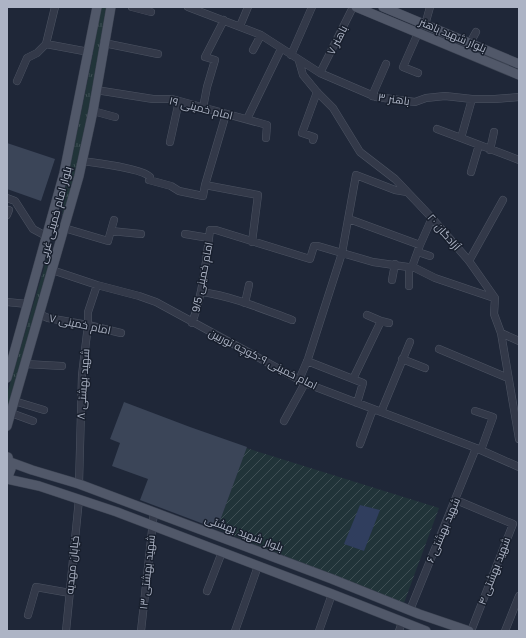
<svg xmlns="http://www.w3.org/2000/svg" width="526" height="638" viewBox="0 0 526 638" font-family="Arial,Cairo,sans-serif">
  <defs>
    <pattern id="grass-tufts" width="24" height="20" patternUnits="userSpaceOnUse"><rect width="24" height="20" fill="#213439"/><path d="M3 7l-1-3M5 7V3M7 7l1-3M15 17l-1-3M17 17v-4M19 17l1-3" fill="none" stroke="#3f4f54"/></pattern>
    <pattern id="garden-furrows" width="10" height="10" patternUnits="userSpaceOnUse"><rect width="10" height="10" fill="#213439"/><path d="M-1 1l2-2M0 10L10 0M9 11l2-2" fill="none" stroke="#3f4f54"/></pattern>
  </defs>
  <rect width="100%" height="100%" fill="#1f2738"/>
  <!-- grass -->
  <path fill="url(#grass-tufts)" d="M 101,7 L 107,7 C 95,77 85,149 62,217 L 64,196 L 91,64 Z
    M 51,244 L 48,270 L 7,415 L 7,394 Z"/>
  <!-- garden -->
  <path fill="url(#garden-furrows)" d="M 246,448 L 439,508 L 404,603 L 217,529 Z"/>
  <!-- water -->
  <path fill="#303e5e" d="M 360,505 L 380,510 L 364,551 L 344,544 Z"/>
  <!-- building -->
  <path fill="#3b4558" d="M 7,143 L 55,159 L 41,201 L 7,189 Z
    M 124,402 L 190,427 L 247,447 L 217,529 L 140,500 L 148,479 L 112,466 L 120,443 L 110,439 Z"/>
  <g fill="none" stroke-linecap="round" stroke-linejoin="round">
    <!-- minor casing -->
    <g stroke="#4d5463" stroke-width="8">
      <path id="minor" d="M 132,7 L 151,12
        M 188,7 L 261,35 L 320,73 L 376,97 L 415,102 L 426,98 L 445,96 L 472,99 L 495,99 L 519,97
        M 425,25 L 430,7
        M 240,26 L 248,7
        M 418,33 L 403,67 L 418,73
        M 104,43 L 158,54
        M 470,43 L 476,32
        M 46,44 L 89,52
        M 253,50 L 261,35
        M 291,55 L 312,7
        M 299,61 L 303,75 L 317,92 L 333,108 L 360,152 L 395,179 L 432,218 L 469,261 L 495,298 L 494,314 L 501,333 L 519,439
        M 320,73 L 353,7
        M 17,81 L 27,58 L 37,53 L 46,44 L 55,7
        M 96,90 L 153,99 L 172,99 L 267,125 L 266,138
        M 372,96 L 386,64
        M 472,99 L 461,138 L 519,160
        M 203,108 L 207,87 L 215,60 L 205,57 L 224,20
        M 93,111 L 115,117
        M 247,119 L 281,49
        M 437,129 L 461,138
        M 313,140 L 314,137 L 302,133 L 317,92
        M 170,142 L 179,101
        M 490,150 L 494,132
        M 82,161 C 95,163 142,168 150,177 L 149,180 L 171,186 L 179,191 L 203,196 L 205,185 L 258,195 L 252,242
        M 471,172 L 479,145
        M 205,185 L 226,114
        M 7,198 L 15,201 L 33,229 L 46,236
        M 7,215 L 9,210
        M 349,219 L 420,245 L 412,267
        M 64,228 L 108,241 L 114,220
        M 111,231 L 141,234
        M 185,234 L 209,238
        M 420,245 L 432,218
        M 418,252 L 430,256
        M 469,261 L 503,200
        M 52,270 L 97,285 L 139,296 L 156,302 L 305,383 L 476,448 L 519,467
        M 392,280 L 395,264
        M 409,286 L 409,267
        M 201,292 C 232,296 262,309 292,320
        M 7,302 L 27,304
        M 245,303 L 249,285
        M 39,314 L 48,318 L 88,325 L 121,333
        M 367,315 L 381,321
        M 192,323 C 203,293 206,262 210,230 L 216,230 L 310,259 L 314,246 L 318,246 L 373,262 L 415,268 L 435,278 L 494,298
        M 501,333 L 519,341
        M 439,349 L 508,378
        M 402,359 L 425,368
        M 307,361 L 353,379 L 381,321 L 389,323
        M 25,364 L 62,366
        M 353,379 L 363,383 L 357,403
        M 299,380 L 308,359 L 342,253 L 356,175 L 395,190 L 407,192
        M 14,401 L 44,410
        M 475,411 L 493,417 L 481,450
        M 381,412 L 410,342
        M 11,413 L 33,421
        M 284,421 L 305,383
        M 360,444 L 373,409
        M 79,484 L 82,375 L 88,325 L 88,312 L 97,285
        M 456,500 L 513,524 L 471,631
        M 207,591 L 222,552
        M 410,610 L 476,448
        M 28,615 L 36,587 L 70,593
        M 66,631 L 79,499
        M 141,631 L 154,512
        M 235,631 L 258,566
        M 319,631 L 332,594
        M 399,631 L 402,622
        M 505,631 L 519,596"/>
    </g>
    <!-- major casing -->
    <g stroke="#3c4352" stroke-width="10">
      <path id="major" d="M 356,7 L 519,75
        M 383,7 L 519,64
        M 7,378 L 64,173 L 97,7
        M 7,426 L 79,176 L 93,111 L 111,7
        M 10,462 L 32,470 L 79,484 L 332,579 L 419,614 L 469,631
        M 7,479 L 39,486 L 117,512 L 332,594 L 426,631
        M 7,479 L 11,469 L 8,457"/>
    </g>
    <!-- minor -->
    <use href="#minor" stroke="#333949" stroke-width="7"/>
    <!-- major -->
    <use href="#major" stroke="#515869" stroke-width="9"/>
  </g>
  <g text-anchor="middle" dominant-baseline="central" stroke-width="3" stroke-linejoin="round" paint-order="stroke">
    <!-- street labels -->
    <g font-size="11" fill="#adb4c5" stroke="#181f2d">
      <text transform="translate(453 35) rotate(23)">بلوار شهید باهنر</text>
      <text transform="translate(337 40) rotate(-63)">باهنر ۷</text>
      <text transform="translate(394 99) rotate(8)">باهنر ۳</text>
      <text transform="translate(201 108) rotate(14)">امام خمینی ۱۹</text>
      <text transform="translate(55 215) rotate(-75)">بلوار امام خمینی غربی</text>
      <text transform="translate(444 232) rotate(49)">آزادگان ۲۰</text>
      <text transform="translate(202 277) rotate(-79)">امام خمینی 9/5</text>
      <text transform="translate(80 324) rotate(12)">امام خمینی ۷</text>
      <text transform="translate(263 359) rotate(27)">امام خمینی ۹-کوچه توربین</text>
      <text transform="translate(83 384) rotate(-86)">شهید بهشتی ۸</text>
      <text transform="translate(443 530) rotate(-67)">شهید بهشتی ۶</text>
      <text transform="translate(244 533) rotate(21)">بلوار شهید بهشتی</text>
      <text transform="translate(72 565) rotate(-84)">خیابان مهدیه</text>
      <text transform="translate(494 571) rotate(-69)">شهید بهشتی ۴</text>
      <text transform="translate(147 572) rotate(-84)">شهید بهشتی ۱۳</text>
    </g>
  </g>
  <!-- border -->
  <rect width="526" height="638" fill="none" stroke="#adb4c5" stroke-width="16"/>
</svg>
